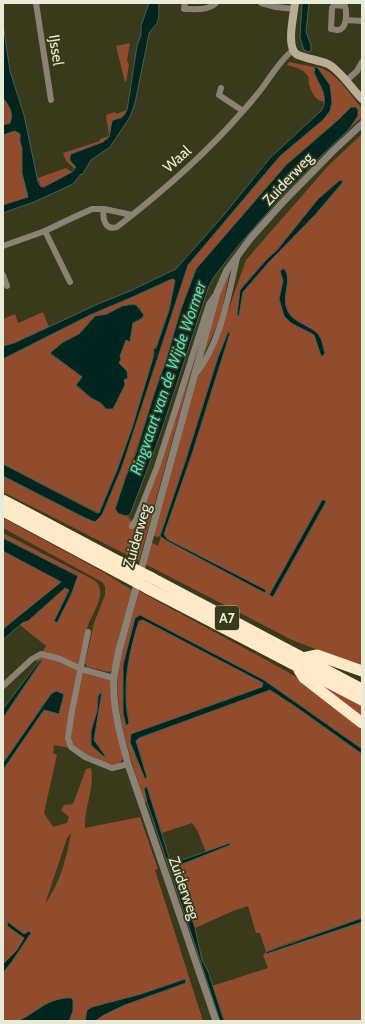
<svg xmlns="http://www.w3.org/2000/svg" width="365" height="1024" viewBox="0 0 365 1024" font-family="Cabin,sans-serif">
  <rect width="100%" height="100%" fill="#383a1b"/>
  <!-- green -->
  <path fill="#914c2d" fill-rule="evenodd" d="M 130,43 L 127,60 L 129,65 L 126,82 L 125,82 L 116,46 Z
    M 289,62 L 314,67 C 316,71 314,72 316,76 C 320,86 325,92 325,102 C 315,101 312,93 309,84 C 308,81 310,78 307,75 C 303,69 294,67 287,65 Z
    M 317,67 C 335,70 350,95 362,108 L 362,117 L 349,129 L 358,116 L 351,107 L 338,120 L 286,165 L 196,269 L 176,327 L 165,363 L 153,397 L 135,453 L 126,476 L 115,509 L 126,516 L 128,516 L 134,525 L 207,315 L 139,561 L 3,492 L 3,476 L 53,502 L 95,522 L 102,515 L 122,467 L 188,265 L 280,156 L 323,120 L 330,111 L 332,102 L 330,85 Z
    M 3,83 L 15,100 L 12,119 L 23,134 L 29,198 L 3,205 Z
    M 127,110 C 124,116 122,119 115,120 L 112,123 L 112,127 L 110,137 L 103,142 L 71,154 L 70,161 L 76,167 L 75,169 L 66,161 L 63,153 L 100,141 L 100,139 L 109,136 L 106,115 L 115,112 L 116,114 Z
    M 362,134 L 362,666 L 294,641 L 145,564 L 151,544 L 153,543 L 158,546 L 161,536 L 156,537 L 153,534 L 192,388 L 219,336 L 246,260 L 328,166 Z
    M 66,168 L 72,172 L 52,184 L 41,187 L 38,178 Z
    M 230,271 L 220,320 L 200,362 L 217,299 Z
    M 172,279 L 175,280 L 169,310 L 156,348 L 154,348 L 153,358 L 132,428 L 117,470 L 99,513 L 3,464 L 3,359 L 90,315 L 128,299 ZM 134,304 L 137,306 L 141,309 L 141,319 L 133,323 L 130,342 L 126,340 L 120,356 L 119,363 L 127,371 L 124,380 L 106,409 L 100,403 L 91,398 L 76,386 L 83,377 L 50,354 L 63,342 L 79,334 L 95,316 L 107,314 L 122,306 Z
    M 43,312 L 49,327 L 14,343 L 3,346 L 3,319 L 15,314 L 18,323 Z
    M 3,518 L 103,572 L 132,590 L 118,641 L 112,670 L 109,672 L 87,667 L 85,663 L 94,623 L 105,595 L 105,586 L 102,582 L 3,528 Z
    M 3,533 L 94,580 C 109,591 93,612 88,625 C 76,665 74,707 69,748 L 54,745 L 53,753 L 57,755 L 44,813 L 53,827 L 67,823 L 69,817 L 61,810 L 64,805 L 73,804 L 86,769 L 91,768 C 95,788 84,808 85,828 L 140,817 L 158,869 L 155,870 L 203,1021 L 3,1021 L 3,718 L 42,661 L 40,660 L 36,662 L 46,646 L 20,625 L 22,623 L 28,621 L 65,588 L 69,590 L 54,621 L 71,595 L 78,576 L 3,638 ZM 53,692 L 64,694 L 62,702 L 54,713 L 40,708 ZM 71,833 C 67,857 60,883 45,904 L 67,838 Z
    M 137,590 L 270,662 L 298,678 L 362,726 L 362,749 L 264,680 L 140,615 L 123,665 L 123,713 L 126,725 L 129,723 L 126,707 L 127,662 L 138,621 L 143,620 L 263,682 L 263,687 L 131,734 L 130,742 L 145,778 L 147,778 L 146,774 L 136,741 L 139,738 L 270,690 L 296,707 L 362,754 L 362,918 L 283,945 L 266,952 L 267,953 L 362,922 L 362,1021 L 225,1021 L 212,986 L 268,968 L 263,955 L 266,952 L 260,933 L 256,933 L 248,906 L 233,911 L 195,928 L 175,866 L 230,845 L 229,843 L 206,852 L 197,830 L 192,823 L 162,833 L 156,815 L 144,788 L 147,802 L 144,802 C 132,760 115,718 118,674 C 120,646 131,617 137,590 Z
    M 85,672 L 111,680 L 115,723 L 123,758 C 118,771 102,761 93,757 C 89,755 83,754 79,751 C 76,749 73,745 72,741 C 68,728 79,689 82,674 Z
    M 307,677 L 362,706 L 362,719 Z"/>
  <!-- water -->
  <path fill="#01241e" stroke="#476056" d="M 149,3 L 159,3 C 158,8 160,15 158,20 C 157,26 151,28 149,34 L 135,103 L 130,117 L 110,147 L 91,160 L 82,175 L 81,174 L 73,184 L 34,202 L 3,213 L 3,205 L 28,197 L 22,173 L 22,148 L 20,142 L 20,134 L 15,131 L 3,135 L 3,125 L 10,123 C 14,112 9,106 3,98 L 3,23 L 10,71 L 24,115 L 38,182 L 41,187 L 44,187 L 72,172 L 76,167 C 71,162 68,160 71,154 L 103,142 L 109,137 L 112,121 C 120,116 121,122 127,110 L 137,46 L 141,35 L 141,26 Z
    M 302,3 L 309,3 L 306,32 L 311,45 L 311,51 L 308,52 L 304,50 L 300,37 Z
    M 314,67 L 317,67 L 330,85 L 332,102 L 330,111 L 323,120 L 280,156 L 188,265 L 122,467 L 102,515 L 95,522 L 85,518 L 3,476 L 3,464 L 95,512 L 99,513 L 117,470 L 132,428 L 153,358 L 154,348 L 156,348 L 169,310 L 175,280 L 172,279 L 128,299 L 90,315 L 3,359 L 3,346 L 14,343 L 98,304 L 130,291 L 176,269 L 223,216 L 270,158 L 322,110 C 329,95 319,86 314,72 L 315,70 Z
    M 351,107 L 356,107 L 358,110 L 358,116 L 349,129 L 319,158 L 284,194 L 237,247 L 214,277 L 209,286 L 201,310 L 159,438 L 130,515 L 126,516 L 119,514 L 115,509 L 126,476 L 136,453 L 153,397 L 165,363 L 181,309 L 196,269 L 286,165 L 338,120 Z
    M 340,180 L 343,182 L 315,215 L 269,262 L 243,292 L 239,316 L 237,315 L 240,290 L 266,260 L 277,250 L 318,199 Z
    M 284,268 C 294,282 279,296 289,313 C 295,323 309,325 317,333 C 322,337 323,347 325,353 L 323,356 L 321,356 L 314,335 L 291,323 L 284,316 L 279,299 L 283,281 L 280,271 Z
    M 134,304 L 137,306 L 144,315 L 141,319 L 133,323 L 130,342 L 126,340 L 120,356 L 121,359 L 119,363 L 127,371 L 128,378 L 124,380 L 125,385 L 113,409 L 106,409 L 101,403 L 91,398 L 76,385 L 82,377 L 50,353 L 63,342 L 79,334 L 95,316 L 107,314 L 122,306 Z
    M 228,332 L 230,333 L 192,454 L 164,534 L 167,539 L 266,590 L 265,593 L 167,541 L 160,536 L 185,462 L 218,357 Z
    M 322,500 L 325,500 L 326,502 L 273,597 L 269,595 Z
    M 3,538 L 78,576 L 71,595 L 57,623 L 54,621 L 69,590 L 65,588 L 28,621 L 22,623 L 3,640 L 3,629 L 61,582 L 3,551 Z
    M 140,615 L 264,680 L 362,749 L 362,754 L 296,707 L 270,690 L 139,738 L 136,741 L 146,774 L 147,778 L 145,779 L 130,742 L 131,734 L 262,687 L 263,683 L 143,620 L 139,621 C 128,654 122,689 129,723 L 126,726 L 123,713 L 123,665 L 135,618 Z
    M 40,660 L 42,660 L 3,718 L 3,709 Z
    M 56,691 L 64,694 L 59,714 L 44,710 L 3,770 L 3,763 L 51,694 Z
    M 102,691 L 94,740 L 106,757 L 103,756 L 91,745 L 91,731 L 97,711 L 98,696 Z
    M 147,787 L 171,864 L 230,843 L 230,845 L 175,867 L 195,928 L 202,960 L 208,971 L 224,1021 L 220,1021 L 200,960 L 147,802 L 144,788 Z
    M 362,918 L 362,922 L 266,954 L 266,952 Z
    M 8,922 L 24,934 L 29,931 L 31,933 L 11,963 L 5,970 L 3,975 L 3,964 L 17,950 L 24,938 L 7,926 Z
    M 185,979 L 186,983 L 125,1005 L 104,1015 L 95,1021 L 85,1021 L 87,1010 L 92,1007 L 141,994 Z
    M 65,998 L 71,998 L 73,1000 L 73,1011 L 69,1021 L 18,1021 C 36,1013 43,1001 65,998 Z"/>
  <g fill="none" stroke-linecap="round" stroke-linejoin="round">
    <!-- minor -->
    <path stroke="#8b8275" stroke-width="6" d="M 36,3 L 51,100
      M 185,3 L 184,9 C 195,9 207,11 216,3
      M 261,3 L 276,7 L 295,9
      M 334,5 L 345,6 C 347,13 347,29 338,30 C 336,30 334,29 331,29 L 332,8 Z
      M 346,20 L 362,21
      M 346,81 L 357,71 L 362,62
      M 221,88 L 219,95 L 243,111
      M 104,209 C 102,218 105,231 117,227 C 162,192 205,155 242,112 C 251,102 260,92 267,81 C 275,70 282,59 292,51
      M 45,231 L 70,282
      M 3,246 L 45,231 L 70,219 L 92,209 L 104,209 L 132,215
      M 3,275 L 7,286
      M 195,375 C 221,342 228,298 237,258
      M 132,526 L 136,520 L 157,467 L 209,304 L 214,297
      M 88,632 L 72,711 L 68,738 L 71,747 L 85,757 L 112,768 L 128,764
      M 3,686 L 32,659 L 41,654 L 60,659 L 81,669 L 114,678"/>
    <!-- tertiary -->
    <path stroke="#8b8275" stroke-width="7" d="M 216,1021 L 128,764 C 121,737 112,707 114,678 C 115,669 117,660 119,650 L 217,293 L 227,270 L 250,239 L 283,202 L 333,151 L 362,124"/>
    <!-- secondary -->
    <path stroke="#baac97" stroke-width="8" d="M 295,3 C 294,15 285,49 298,55 C 308,59 318,60 328,64 C 340,70 352,89 362,99"/>
    <!-- motorway -->
    <path stroke="#ffe9c9" stroke-width="11" d="M 3,500 L 120,562
      M 3,511 L 117,572
      M 152,578 L 362,689
      M 147,588 L 362,700
      M 303,658 L 317,655 L 362,671
      M 299,670 L 304,678 L 362,723"/>
    <!-- motorway-bridge -->
    <path stroke="#ffe9c9" stroke-width="11" d="M 120,562 L 152,578
      M 117,572 L 147,588"/>
  </g>
  <g text-anchor="middle" dominant-baseline="central" stroke-width="3.5" stroke-linejoin="round" paint-order="stroke">
    <!-- shield labels -->
    <rect fill="#383a1b" stroke="#b4b6a0" stroke-width="1" x="215" y="606" width="24" height="24" rx="3"/>
    <g font-size="14" font-weight="bold" fill="#e9ebd9">
      <text x="227" y="618">A7</text>
    </g>
    <!-- street labels -->
    <g font-size="15" fill="#e9ebd9" stroke="#383a1b">
      <text transform="translate(56 50) rotate(81)">IJssel</text>
      <text transform="translate(177 159) rotate(-42)">Waal</text>
      <text transform="translate(288 179) rotate(-47)">Zuiderweg</text>
      <text transform="translate(137 536) rotate(-74)">Zuiderweg</text>
      <text transform="translate(184 888) rotate(71)">Zuiderweg</text>
    </g>
    <!-- water labels -->
    <g font-size="16" font-style="italic" fill="#4be4c8" stroke="#383a1b">
      <text transform="translate(168 378) rotate(-71)">Ringvaart van de Wijde Wormer</text>
    </g>
  </g>
  <!-- border -->
  <rect width="365" height="1024" fill="none" stroke="#e9ebd9" stroke-width="8"/>
</svg>
